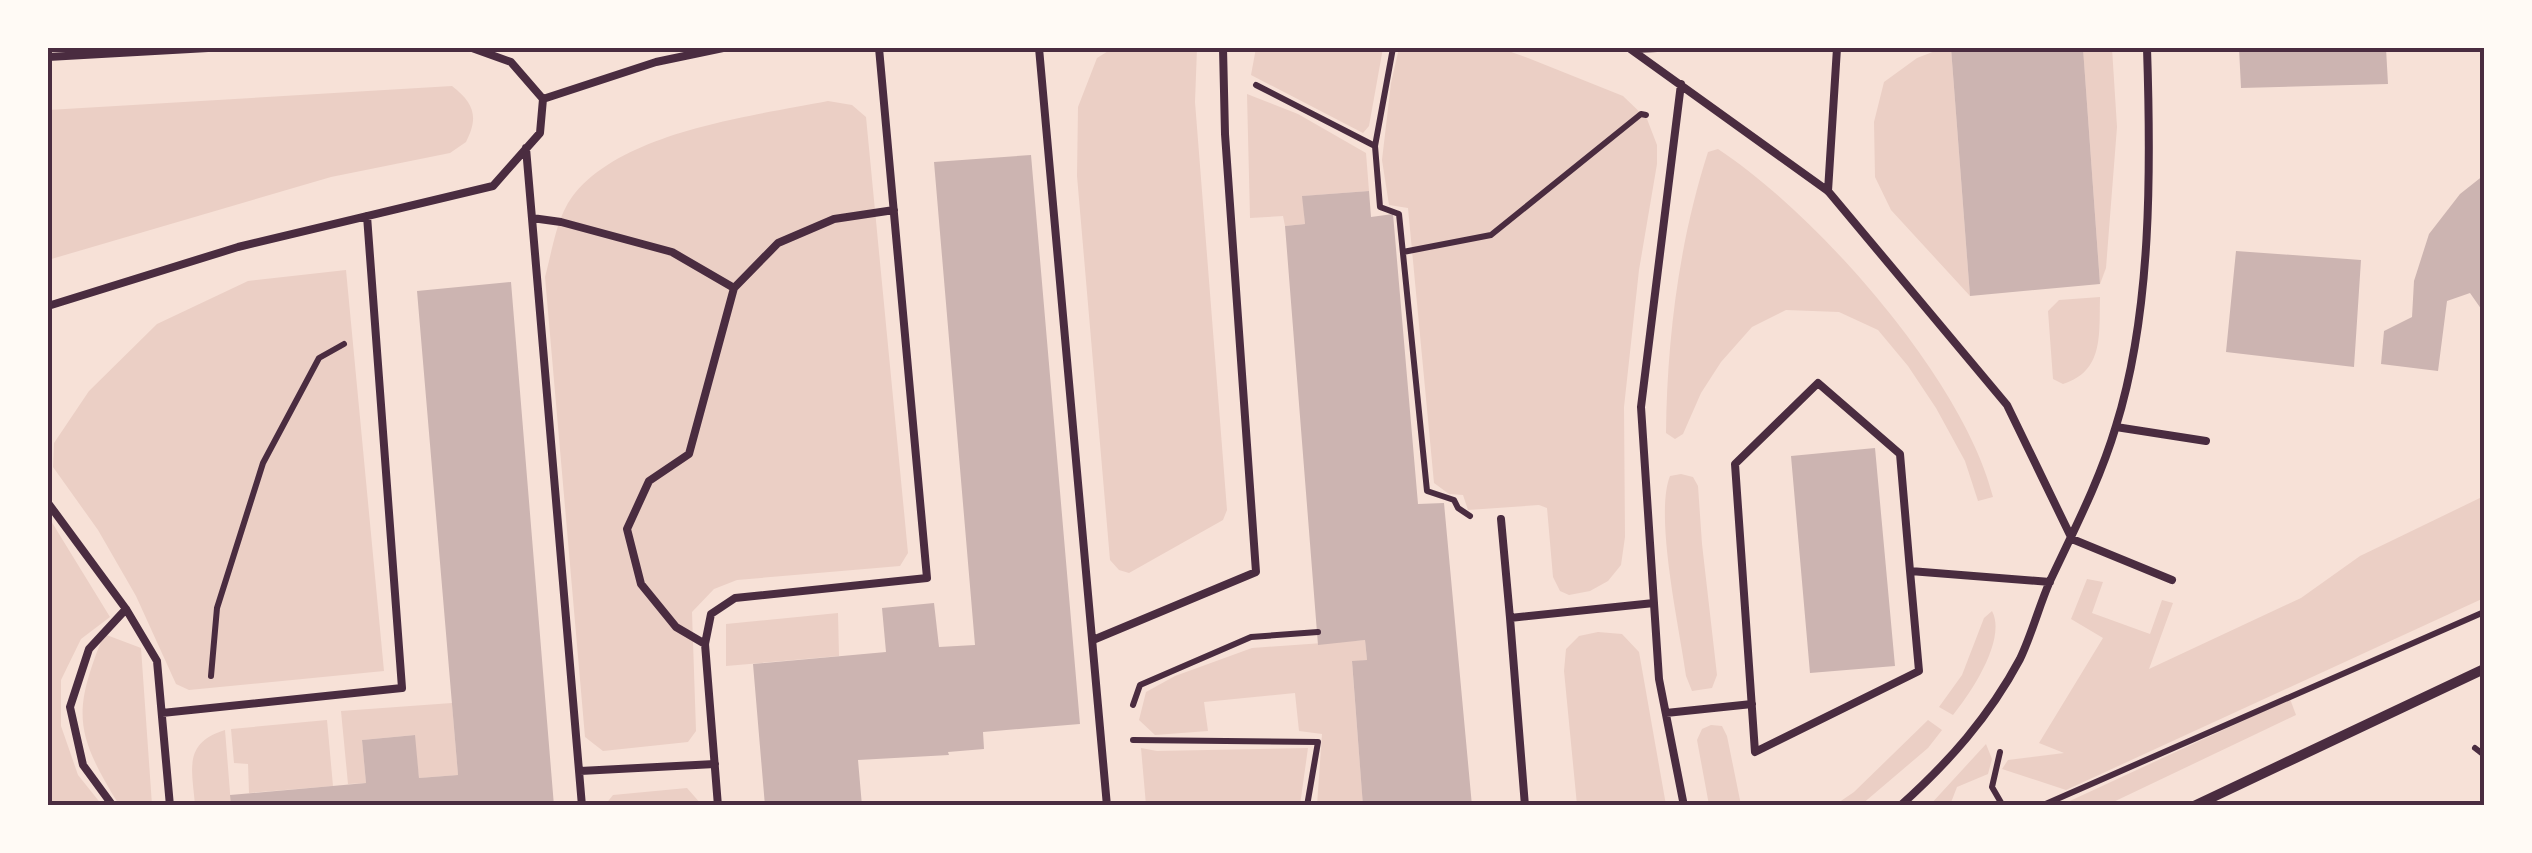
<svg xmlns="http://www.w3.org/2000/svg" width="2532" height="853" viewBox="0 0 2532 853" font-family="'DM Sans',sans-serif">
  <rect width="100%" height="100%" fill="#f7e1d7"/>
  <!-- green -->
  <path fill="#ebcfc5" d="M 1113,48 L 1197,48 L 1195,102 L 1227,510 L 1223,520 L 1129,573 L 1119,570 L 1110,560 L 1077,176 L 1078,107 L 1097,58 Z
    M 1256,48 L 1383,48 L 1369,126 L 1363,133 L 1251,75 Z
    M 1399,48 L 1500,48 L 1528,58 L 1623,96 L 1647,119 L 1657,145 L 1657,164 L 1639,270 L 1624,407 L 1625,537 L 1621,565 L 1608,581 L 1590,591 L 1569,595 L 1560,591 L 1553,577 L 1547,508 L 1539,505 L 1468,510 L 1463,495 L 1449,494 L 1434,483 L 1408,208 L 1389,205 L 1382,160 L 1391,83 Z
    M 1943,48 L 1951,48 L 1970,296 L 1891,210 L 1875,177 L 1874,122 L 1884,82 L 1917,58 Z
    M 2083,48 L 2112,48 L 2117,127 L 2106,268 L 2100,284 Z
    M 452,86 C 474,103 479,117 466,142 L 450,153 L 331,177 L 48,260 L 48,110 Z
    M 1247,94 L 1298,114 L 1366,153 L 1369,191 L 1303,196 L 1305,224 L 1285,226 L 1283,216 L 1250,218 Z
    M 828,101 L 852,105 L 866,117 L 908,553 L 900,566 L 737,580 L 714,589 L 692,612 L 696,731 L 688,742 L 603,751 L 585,737 L 545,277 C 552,252 556,219 572,197 C 621,131 753,116 828,101 Z
    M 1718,149 C 1817,214 1964,380 1993,497 L 1978,501 L 1965,461 L 1936,408 L 1908,366 L 1878,330 L 1839,312 L 1786,310 L 1752,327 L 1721,362 L 1701,393 L 1683,434 L 1675,439 L 1666,433 C 1667,339 1679,242 1708,152 Z
    M 346,270 L 384,671 L 189,690 L 176,684 L 136,596 L 98,530 L 53,467 L 54,443 L 89,391 L 157,324 L 248,281 Z
    M 2100,297 C 2099,335 2104,371 2063,384 L 2053,379 L 2048,311 L 2059,300 Z
    M 1681,474 L 1693,477 L 1698,486 L 1702,544 L 1717,675 L 1712,688 L 1692,691 L 1686,676 C 1680,630 1654,516 1670,476 Z
    M 2484,496 L 2484,598 L 2066,790 L 2002,769 L 2008,760 L 2064,753 L 2039,743 L 2103,638 L 2071,619 L 2087,579 L 2103,582 L 2092,613 L 2150,634 L 2162,600 L 2173,603 L 2149,669 L 2301,598 L 2360,556 Z
    M 48,516 L 110,617 L 81,639 L 61,680 L 61,726 L 78,775 L 102,805 L 48,805 Z
    M 1992,611 C 2007,639 1971,693 1953,715 L 1939,707 L 1962,675 L 1984,618 Z
    M 838,613 L 839,656 L 726,666 L 726,624 Z
    M 1598,632 L 1622,634 L 1639,652 L 1666,805 L 1577,805 L 1564,671 L 1566,649 L 1579,636 Z
    M 104,634 L 141,648 L 152,805 L 118,803 C 74,732 73,711 104,634 Z
    M 1365,640 L 1367,660 L 1352,662 L 1363,805 L 1317,805 L 1322,734 L 1299,731 L 1295,693 L 1204,702 L 1208,731 L 1155,735 L 1139,720 L 1146,692 L 1175,676 L 1252,648 Z
    M 2290,699 L 2296,715 L 2107,805 L 2059,806 Z
    M 452,703 L 458,775 L 419,778 L 414,735 L 362,740 L 366,783 L 348,784 L 341,711 Z
    M 327,720 L 333,786 L 249,793 L 248,764 L 234,763 L 231,729 Z
    M 1928,720 L 1942,730 L 1928,748 L 1861,805 L 1835,805 L 1854,792 Z
    M 1711,725 L 1722,726 L 1727,736 L 1741,805 L 1709,805 L 1697,740 L 1702,729 Z
    M 225,730 L 231,805 L 195,805 C 192,769 183,743 225,730 Z
    M 1986,744 L 1992,759 L 1988,774 L 1957,787 L 1950,805 L 1930,805 Z
    M 1141,748 L 1157,751 L 1308,748 L 1300,805 L 1146,805 Z
    M 687,788 L 702,805 L 605,805 L 613,795 Z"/>
  <!-- building -->
  <path fill="#ccb4b1" d="M 1951,48 L 2083,48 L 2100,284 L 1970,296 Z
    M 2239,48 L 2386,48 L 2388,84 L 2241,88 Z
    M 1031,155 L 1080,724 L 983,732 L 984,749 L 948,752 L 949,755 L 858,760 L 862,806 L 765,806 L 753,664 L 886,652 L 882,608 L 934,603 L 939,647 L 975,645 L 934,162 Z
    M 2484,175 L 2484,313 L 2470,293 L 2447,301 L 2438,371 L 2381,364 L 2384,331 L 2412,317 L 2414,281 L 2429,234 L 2460,194 Z
    M 1369,191 L 1371,217 L 1393,214 L 1418,504 L 1444,503 L 1472,806 L 1363,806 L 1352,661 L 1367,660 L 1365,640 L 1318,645 L 1285,226 L 1305,224 L 1302,196 Z
    M 2236,251 L 2361,260 L 2354,367 L 2226,352 Z
    M 511,282 L 554,806 L 231,806 L 230,795 L 366,783 L 362,740 L 415,735 L 419,778 L 458,775 L 417,291 Z
    M 1875,448 L 1895,666 L 1810,673 L 1791,456 Z"/>
  <g fill="none" stroke-linecap="round" stroke-linejoin="round">
    <!-- path -->
    <path stroke="#4a2c40" stroke-width="6" d="M 1393,48 L 1375,146 L 1380,207 L 1399,214 L 1427,491 L 1454,500 L 1458,508 L 1470,516
      M 1256,85 L 1375,146
      M 1403,252 L 1491,235 L 1641,114 L 1646,115
      M 211,676 L 217,608 L 263,463 L 319,358 L 344,344
      M 1133,705 L 1140,685 L 1251,637 L 1318,632
      M 1133,740 L 1318,742 L 1307,806
      M 2475,748 L 2484,755
      M 2000,752 L 1992,787 L 2003,806
      M 2041,806 L 2484,612"/>
    <!-- service -->
    <path stroke="#4a2c40" stroke-width="8" d="M 1039,48 L 1107,806
      M 1629,48 L 1828,191 L 2007,405 L 2072,539 L 2172,580
      M 1633,49 L 1657,48
      M 48,57 L 208,48
      M 1681,84 L 1641,407 L 1659,679 L 1684,806
      M 543,99 L 656,62 L 723,48
      M 526,148 L 582,806
      M 1828,191 L 1837,48
      M 532,218 L 561,222 L 672,252 L 734,288
      M 48,306 L 238,247 L 493,186 L 540,133 L 543,99 L 511,62 L 472,48
      M 2116,427 L 2206,441
      M 48,503 L 126,609 L 157,661 L 170,806
      M 1501,519 L 1510,618
      M 1910,571 L 1919,671 L 1755,752 L 1735,464 L 1818,383 L 1900,454 L 1910,571 L 2050,582
      M 1093,640 L 1256,572 L 1225,134 L 1223,48
      M 705,644 L 676,627 L 641,584 L 627,529 L 649,481 L 689,454 L 734,288 L 778,243 L 834,219 L 894,210
      M 162,713 L 402,688 L 367,216
      M 1666,713 L 1752,704
      M 580,771 L 715,764
      M 113,806 L 83,765 L 70,707 L 89,649 L 126,609
      M 718,806 L 705,644 L 711,614 L 735,598 L 927,578 L 879,48
      M 1525,806 L 1510,618 L 1654,603
      M 1900,806 C 1949,762 1989,717 2020,659 C 2032,634 2039,606 2050,581 C 2074,530 2100,480 2116,426 C 2152,311 2151,168 2147,48"/>
    <!-- minor -->
    <path stroke="#4a2c40" stroke-width="10" d="M 2194,806 L 2484,669"/>
  </g>
  <!-- border -->
  <rect width="2532" height="853" fill="none" stroke="#fffaf5" stroke-width="100"/>
  <rect x="50" y="50" width="2432" height="753" fill="none" stroke="#4a2c40" stroke-width="4"/>
</svg>
